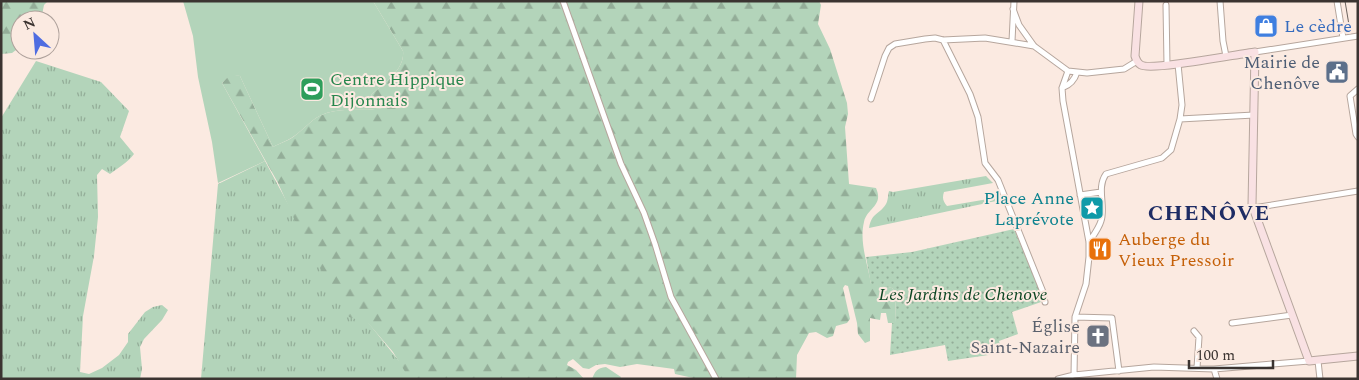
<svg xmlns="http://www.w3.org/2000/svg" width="1359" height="380" viewBox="0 0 1359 380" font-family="Spectral,serif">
  <defs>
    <pattern id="grass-tufts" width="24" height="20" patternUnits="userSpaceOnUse" patternTransform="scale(1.25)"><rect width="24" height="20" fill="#b3d4ba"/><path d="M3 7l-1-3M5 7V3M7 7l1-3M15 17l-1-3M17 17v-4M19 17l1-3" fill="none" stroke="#93ad98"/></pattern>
    <pattern id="forest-firs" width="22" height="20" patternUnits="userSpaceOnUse" patternTransform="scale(1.25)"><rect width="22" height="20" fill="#b3d4ba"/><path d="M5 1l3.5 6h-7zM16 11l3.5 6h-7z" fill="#93ad98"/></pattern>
    <pattern id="park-dots" width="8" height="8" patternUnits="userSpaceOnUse" patternTransform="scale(1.25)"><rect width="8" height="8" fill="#b3d4ba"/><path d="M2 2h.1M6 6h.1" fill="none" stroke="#93ad98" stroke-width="1.8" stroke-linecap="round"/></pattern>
  </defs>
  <rect width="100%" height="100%" fill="#fbeae1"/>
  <!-- grass -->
  <path fill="url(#grass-tufts)" d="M 36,61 L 101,82 L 129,111 L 120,137 L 134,154 C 127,163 119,167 110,174 L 102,169 L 97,175 L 98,217 L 94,256 L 83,316 L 80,372 L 89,374 L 102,368 L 119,355 L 128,342 L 128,334 L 145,312 L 153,307 L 162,305 L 168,310 L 162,320 L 144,339 L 140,347 L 142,369 L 140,379 L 1,379 L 1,118 Z
    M 265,161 L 318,260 L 403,366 L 410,379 L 201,379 L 218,184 Z
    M 986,176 L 993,183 L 944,192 C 942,198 943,201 947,206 L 1000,197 L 1001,200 L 869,228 C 872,212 879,215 886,204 C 888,201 888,195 889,191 L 893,192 Z
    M 606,367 L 621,377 L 620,379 L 592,379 C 595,371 597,368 606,367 Z"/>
  <!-- forest -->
  <path fill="url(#forest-firs)" d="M 1,1 L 48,1 L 44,5 L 42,15 L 50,16 L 51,18 L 50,20 L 20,20 L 20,47 L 12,53 L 1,54 Z
    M 373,1 L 819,1 L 821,5 L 818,24 L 830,49 L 847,103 L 848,114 L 845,127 L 849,184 L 876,188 C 884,206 867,208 864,222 C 859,242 868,265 871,284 L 892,288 L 896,293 L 895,323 L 888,323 L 886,313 L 881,313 L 880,320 L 870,318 L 870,341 L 865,343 L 858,334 L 857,323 L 848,286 L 845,285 L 843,288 L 850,319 L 847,323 L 836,326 L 833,336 L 827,338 L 816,332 L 809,333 L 797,355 L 796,379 L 698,379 L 675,374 L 674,369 L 637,364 L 620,367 L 605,364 L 596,365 L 589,369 L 583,368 L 573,359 L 568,362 L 567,365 L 576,370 L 584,379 L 404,379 L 407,375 L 393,352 L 368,323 L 349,317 L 304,241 L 278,183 L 222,83 L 230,74 L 240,76 L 273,147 C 280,143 291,140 297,134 C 306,127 313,118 324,114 C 341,107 364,112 382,108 L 384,104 L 371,95 C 384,83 405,70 403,51 Z"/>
  <!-- park -->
  <path fill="url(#park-dots)" d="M 1014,229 L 1044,301 L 1012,312 L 1018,334 L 999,341 L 1002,353 L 948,361 L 945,345 L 890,355 L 892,323 L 895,323 L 896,293 L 892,288 L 871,285 L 866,257 L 912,252 Z"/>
  <!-- pitch -->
  <path fill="#b3d4ba" d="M 183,1 L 373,1 L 403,51 C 405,70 384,83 371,95 L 384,104 L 382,108 C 364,112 341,107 324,114 C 313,118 306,127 297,134 C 290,140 280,143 273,147 L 240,76 L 230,75 L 222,83 L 265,161 L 218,183 L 212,142 L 198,77 L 193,36 Z"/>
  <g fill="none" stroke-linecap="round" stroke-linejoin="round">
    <!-- street casing -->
    <g stroke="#b6a69d" stroke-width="7">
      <path id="street" d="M 563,1 L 621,164 L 644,213 L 655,244 L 671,297 L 716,379
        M 1220,1 L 1223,41 L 1226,56
        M 1337,1 L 1343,38
        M 1166,5 L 1167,65
        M 1013,9 L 1019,25 L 1034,46 L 1068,71 L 1087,73 L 1124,69 L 1137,61
        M 943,40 L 970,94 L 978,117 L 985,163 L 998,180 L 1043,292 L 1045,302
        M 1012,41 L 1014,1
        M 1255,52 L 1358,36
        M 1068,71 L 1062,88 L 1063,101 L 1089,242 L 1089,257 L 1086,284 L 1075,317 L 1074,375
        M 1062,88 C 1070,85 1075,79 1077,72
        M 1358,89 L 1350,96 L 1356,134 L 1358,137
        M 871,99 L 885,56 L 889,48 L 895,44 L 925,39 L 935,38 L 943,40 L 985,38 L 1034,46
        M 1180,119 L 1254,115
        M 1080,195 L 1101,192
        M 1253,208 L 1358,191
        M 1089,242 C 1093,236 1099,228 1101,221 C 1106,206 1096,188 1106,174 L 1162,158 L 1171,150 L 1180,119 L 1182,105 L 1178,64
        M 1075,317 L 1112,318 L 1119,371
        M 1232,323 L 1292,315
        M 1194,331 L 1199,337 L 1197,368
        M 1318,361 L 1320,379
        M 1214,369 L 1217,379
        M 1058,379 L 1074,375 L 1154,367 L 1214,369 L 1309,361"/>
    </g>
    <!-- secondary casing -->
    <g stroke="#b6a69d" stroke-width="9">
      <path id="secondary" d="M 1139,1 L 1135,56 C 1136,59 1137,63 1141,65 C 1151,71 1238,54 1255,52 L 1252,205 L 1309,361 L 1358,356"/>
    </g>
    <!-- street -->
    <use href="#street" stroke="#fff" stroke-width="5"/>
    <!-- secondary -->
    <use href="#secondary" stroke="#f9e1e3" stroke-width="7"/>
    <!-- tram -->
    <path stroke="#6c635e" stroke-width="1" d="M 1345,1 L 1350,31"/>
  </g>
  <!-- icons -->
  <defs>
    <g id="shop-square" transform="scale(1.25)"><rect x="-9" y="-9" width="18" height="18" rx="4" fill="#3f7fe0" stroke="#fbeae1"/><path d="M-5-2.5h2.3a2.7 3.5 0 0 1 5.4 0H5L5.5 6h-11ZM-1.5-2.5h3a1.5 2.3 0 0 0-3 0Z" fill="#fff"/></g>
    <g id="civic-square" transform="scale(1.25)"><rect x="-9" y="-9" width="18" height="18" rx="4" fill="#5c6f8a" stroke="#fbeae1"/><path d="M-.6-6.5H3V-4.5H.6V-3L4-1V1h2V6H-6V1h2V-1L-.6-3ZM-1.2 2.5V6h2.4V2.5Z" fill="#fff"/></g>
    <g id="stadium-square" transform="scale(1.25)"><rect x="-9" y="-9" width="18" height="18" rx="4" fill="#2e9e5b" stroke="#fbeae1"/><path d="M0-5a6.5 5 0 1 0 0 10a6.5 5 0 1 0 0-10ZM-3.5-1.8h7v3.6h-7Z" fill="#fff"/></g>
    <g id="sight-square" transform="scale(1.25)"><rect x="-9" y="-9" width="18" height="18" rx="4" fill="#0f9aa8" stroke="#fbeae1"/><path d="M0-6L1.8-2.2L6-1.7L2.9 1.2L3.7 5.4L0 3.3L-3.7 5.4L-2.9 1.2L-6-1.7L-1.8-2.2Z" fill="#fff"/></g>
    <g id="restaurant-square" transform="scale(1.25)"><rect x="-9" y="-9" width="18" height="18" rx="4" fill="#e8710a" stroke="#fbeae1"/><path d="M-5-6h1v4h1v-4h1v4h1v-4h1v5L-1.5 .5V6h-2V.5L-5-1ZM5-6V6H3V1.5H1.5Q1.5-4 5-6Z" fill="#fff"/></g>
    <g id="church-square" transform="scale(1.25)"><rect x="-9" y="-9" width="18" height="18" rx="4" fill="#6b7280" stroke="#fbeae1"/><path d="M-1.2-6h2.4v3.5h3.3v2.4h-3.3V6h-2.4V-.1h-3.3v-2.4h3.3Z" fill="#fff"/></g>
  </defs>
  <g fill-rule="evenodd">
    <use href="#shop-square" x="1266" y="26"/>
    <use href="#civic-square" x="1337" y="72"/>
    <use href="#stadium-square" x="312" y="89"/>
    <use href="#sight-square" x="1092" y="208"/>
    <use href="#restaurant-square" x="1100" y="249"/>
    <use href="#church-square" x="1098" y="336"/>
  </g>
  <g text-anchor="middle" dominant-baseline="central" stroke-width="4" stroke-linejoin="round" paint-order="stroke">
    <!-- shop labels -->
    <g font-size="18" fill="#366cbe" stroke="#fbeae1" text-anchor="start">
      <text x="1284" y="26">Le cèdre</text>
    </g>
    <!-- service labels -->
    <g font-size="18" fill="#4e5e75" stroke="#fbeae1" text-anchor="end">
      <text x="1320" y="62">Mairie de<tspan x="1320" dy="21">Chenôve</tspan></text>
    </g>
    <!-- leisure labels -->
    <g font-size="18" fill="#27864d" stroke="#fbeae1" text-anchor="start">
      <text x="330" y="79">Centre Hippique<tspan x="330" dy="21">Dijonnais</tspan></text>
    </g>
    <!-- culture labels -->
    <g font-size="18" fill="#0d838f" stroke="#fbeae1" text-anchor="end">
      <text x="1074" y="198">Place Anne<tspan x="1074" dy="21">Laprévote</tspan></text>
    </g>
    <!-- food labels -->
    <g font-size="18" fill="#c56008" stroke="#fbeae1" text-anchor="start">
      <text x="1118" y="239">Auberge du<tspan x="1118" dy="21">Vieux Pressoir</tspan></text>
    </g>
    <!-- park labels -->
    <g font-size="18" font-style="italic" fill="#0c4623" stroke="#fbeae1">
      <text x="963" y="294">Les Jardins de Chenove</text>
    </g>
    <!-- worship labels -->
    <g font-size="18" fill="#5b616d" stroke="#fbeae1" text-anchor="end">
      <text x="1080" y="326">Église<tspan x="1080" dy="21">Saint-Nazaire</tspan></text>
    </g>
    <!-- district labels -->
    <g font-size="22" font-weight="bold" letter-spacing="1" fill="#1e2c64" stroke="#fbeae1">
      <text x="1209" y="213">CHENÔVE</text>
    </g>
  </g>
  <!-- border -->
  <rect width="1359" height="380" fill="none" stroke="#3b3431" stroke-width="5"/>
  <!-- north arrow -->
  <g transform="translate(35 35) rotate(334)"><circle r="24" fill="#fbeae1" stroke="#aea19b"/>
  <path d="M0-4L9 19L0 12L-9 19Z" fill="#4f6de1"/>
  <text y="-8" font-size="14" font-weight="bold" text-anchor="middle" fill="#3b3431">N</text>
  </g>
  <!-- scale -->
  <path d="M1189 360v8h84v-8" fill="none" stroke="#3b3431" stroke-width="2.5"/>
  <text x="1196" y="360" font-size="15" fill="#3b3431" stroke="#fbeae1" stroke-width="4" paint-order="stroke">100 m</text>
</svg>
